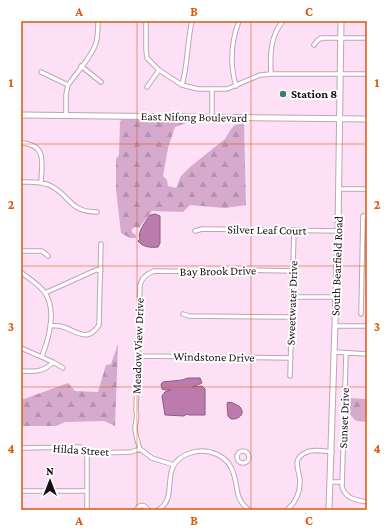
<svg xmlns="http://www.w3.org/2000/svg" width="388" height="531" viewBox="0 0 388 531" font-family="'Crimson Pro',serif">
  <defs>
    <pattern id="forest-firs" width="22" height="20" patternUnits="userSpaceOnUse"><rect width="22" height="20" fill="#d6aacc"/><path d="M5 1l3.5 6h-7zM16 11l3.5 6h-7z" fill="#b791ae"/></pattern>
  </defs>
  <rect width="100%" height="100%" fill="#fde0f5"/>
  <!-- forest -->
  <path fill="url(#forest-firs)" d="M 122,119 L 186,120 L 186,123 L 175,127 L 168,148 L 163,176 L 167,180 L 168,186 L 176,188 L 181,176 L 190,167 L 225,139 L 231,129 L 235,125 L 244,123 L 246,205 L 225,208 L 190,205 L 183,212 L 152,211 L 139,228 L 135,227 L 132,229 L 132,232 L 136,235 L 136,238 L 130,238 L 121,233 L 116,189 L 116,159 L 119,155 L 120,122 Z
    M 118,344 L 115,426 L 104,421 L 65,422 L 56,426 L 23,426 L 23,423 L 21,423 L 21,397 L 24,399 L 68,383 L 75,391 L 98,392 L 106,365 L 111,364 Z
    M 347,398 L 367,399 L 367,422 L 356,421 L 346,410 Z"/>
  <!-- water -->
  <path fill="#bb7cad" stroke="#8a5b80" d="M 155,214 L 160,216 L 160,243 L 158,247 C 150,248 143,247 138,241 L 140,239 C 137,232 146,221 150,215 Z
    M 188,378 L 200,378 L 202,383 L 192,387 L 202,386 L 205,389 L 205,415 L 189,415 L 187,414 L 184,416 L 165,415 L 162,396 L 165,392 L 171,390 L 165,390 L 162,389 L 161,384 L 163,382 L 182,380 Z
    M 228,402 L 231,403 L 231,402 C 234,404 238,405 240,407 C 246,414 238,420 231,419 L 228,416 L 227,404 Z"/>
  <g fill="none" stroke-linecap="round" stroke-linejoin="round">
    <!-- street casing -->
    <g stroke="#bfa4b8" stroke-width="5.5">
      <path id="street" d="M 146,21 L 146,50 L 147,58 L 159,70 L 182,85 L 198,89 L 227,89 L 260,75 L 271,74 L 367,74
        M 314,45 L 317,41 L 321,38 L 367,38
        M 81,66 L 101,82
        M 41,72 L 68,85
        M 271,74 C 270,55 270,36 283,21
        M 182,85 C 188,64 187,42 192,21
        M 236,86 C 230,65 231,42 239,21
        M 147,87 L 159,70
        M 212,89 L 212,117
        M 66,115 L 66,95 L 68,85 C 77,72 91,58 96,43 C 98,36 98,29 98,21
        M 21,143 C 47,144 42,163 41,182
        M 21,182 C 30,182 40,181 49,185 C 70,194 68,212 97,212
        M 339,189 L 367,189
        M 195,231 L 202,229 L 338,231
        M 21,251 L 42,251 L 48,256
        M 21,272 C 29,279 39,284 45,293 C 57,311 49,338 42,356
        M 45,293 L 96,270 L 101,270
        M 292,297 L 336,297
        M 183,314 L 189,316 L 292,317
        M 361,314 L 363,216 L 367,216
        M 50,325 C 54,326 57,326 60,326 C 76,330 87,344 99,325 L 101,244
        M 336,326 L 367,326
        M 21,348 L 53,362 L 63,368
        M 335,352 L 367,354
        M 346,353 L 342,487 C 346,499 356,500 367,502
        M 138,356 L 291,358
        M 21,371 C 34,372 44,372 53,362
        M 290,376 L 294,230
        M 21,448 L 80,447 L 95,453 L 131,452 L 140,449
        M237 457a6 6 0 1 1 12 0a6 6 0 1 1-12 0Z
        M 174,465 L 152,458 L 140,449 C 138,443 136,436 135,429 C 135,422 138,418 136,410 L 140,286 C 141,278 146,274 154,271 L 234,272 L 244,270 L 293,271
        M 330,482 L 342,482
        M 21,491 L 87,491
        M 87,510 L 87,450
        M 136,510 C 139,504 145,504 148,510
        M 158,510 C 181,497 156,465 190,453 C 208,447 229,455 234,475 C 239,490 234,498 249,510
        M 287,510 C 295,503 300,493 300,482 C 300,470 290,459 307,452 C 313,449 324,451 332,452"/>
    </g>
    <!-- secondary casing -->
    <g stroke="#bfa4b8" stroke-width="7">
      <path id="secondary" d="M 21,115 L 367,119
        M 329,510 L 338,231 L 341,21"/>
    </g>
    <!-- street -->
    <use href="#street" stroke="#fff" stroke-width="3.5"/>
    <!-- secondary -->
    <use href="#secondary" stroke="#fff" stroke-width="5"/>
  </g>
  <!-- grid -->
  <path fill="none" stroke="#de550c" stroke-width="1" stroke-opacity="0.55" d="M 137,21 L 137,510M 251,21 L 251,510M 21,144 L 367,144M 21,266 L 367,266M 21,387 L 367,387"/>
  <!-- markers -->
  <circle fill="#3f7c67" stroke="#fff" stroke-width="1.5" cx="283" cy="94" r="4"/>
  <g text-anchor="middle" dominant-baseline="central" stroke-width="4" stroke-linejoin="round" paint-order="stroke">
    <!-- poi labels -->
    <g font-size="12" font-weight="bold" fill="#180f16" stroke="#fff" text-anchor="start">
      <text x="291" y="94">Station 8</text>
    </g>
    <!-- street labels -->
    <g font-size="12" fill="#180f16" stroke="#fff">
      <text transform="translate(194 117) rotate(1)">East Nifong Boulevard</text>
      <text transform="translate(267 230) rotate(1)">Silver Leaf Court</text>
      <text transform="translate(337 266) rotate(-88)">South Bearfield Road</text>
      <text transform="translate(218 271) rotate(-1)">Bay Brook Drive</text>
      <text transform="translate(292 303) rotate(-88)">Sweetwater Drive</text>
      <text transform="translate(138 346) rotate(-88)">Meadow View Drive</text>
      <text transform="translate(214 357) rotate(1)">Windstone Drive</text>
      <text transform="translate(344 418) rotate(-88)">Sunset Drive</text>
      <text transform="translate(81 450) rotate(4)">Hilda Street</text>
    </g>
  </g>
  <!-- border -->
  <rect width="388" height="531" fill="none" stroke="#ffffff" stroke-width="44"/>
  <!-- north arrow -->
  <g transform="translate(50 481)" stroke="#ffffff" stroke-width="3" paint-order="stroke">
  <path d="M0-3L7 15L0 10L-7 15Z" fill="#180f16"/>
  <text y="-6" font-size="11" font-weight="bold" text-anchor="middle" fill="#180f16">N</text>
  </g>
  <rect x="22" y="22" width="344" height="487" fill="none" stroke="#de550c" stroke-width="1.5"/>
  <g font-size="13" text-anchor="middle" font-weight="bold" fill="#de550c">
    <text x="79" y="16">A</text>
    <text x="194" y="16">B</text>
    <text x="309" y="16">C</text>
    <text x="11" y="87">1</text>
    <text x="377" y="87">1</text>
    <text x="11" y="209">2</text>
    <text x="377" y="209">2</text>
    <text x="11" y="331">3</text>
    <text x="377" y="331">3</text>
    <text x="11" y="453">4</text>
    <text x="377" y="453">4</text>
    <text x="79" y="525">A</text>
    <text x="194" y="525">B</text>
    <text x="309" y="525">C</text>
  </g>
</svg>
